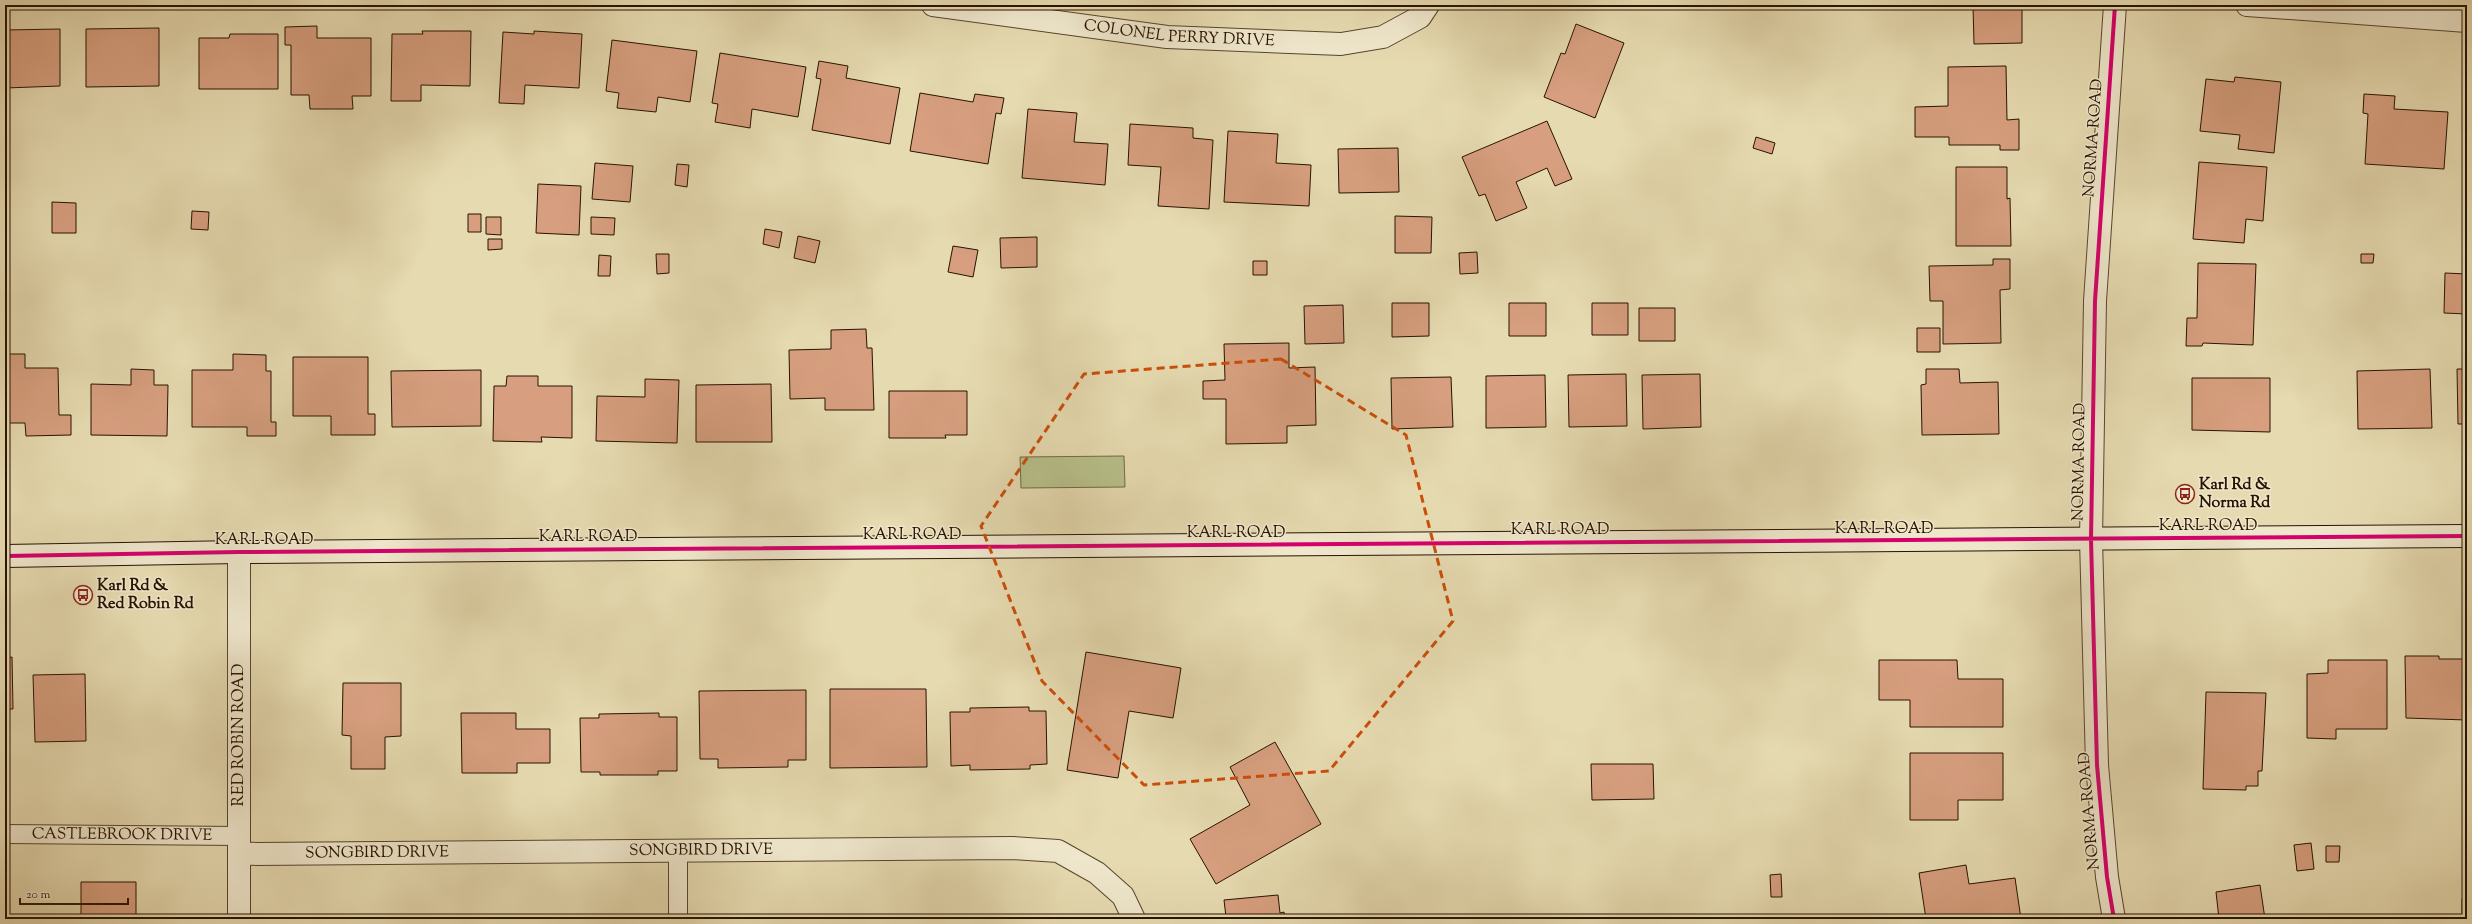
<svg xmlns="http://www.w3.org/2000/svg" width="2472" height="924" viewBox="0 0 2472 924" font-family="'Sorts Mill Goudy',serif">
  <rect width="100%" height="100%" fill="#e6dab0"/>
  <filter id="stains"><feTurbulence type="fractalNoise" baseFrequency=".005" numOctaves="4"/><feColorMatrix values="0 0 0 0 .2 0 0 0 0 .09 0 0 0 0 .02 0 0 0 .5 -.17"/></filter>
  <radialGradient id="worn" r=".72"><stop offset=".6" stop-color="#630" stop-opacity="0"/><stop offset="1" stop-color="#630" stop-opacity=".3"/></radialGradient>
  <!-- green -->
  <path fill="#b7bf8a" stroke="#706945" d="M 1124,456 L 1125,487 L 1021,488 L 1020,457 Z"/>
  <!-- building -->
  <path fill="#d79f7f" stroke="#281300" d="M 1973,5 L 2022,5 L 2022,43 L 1974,44 Z
    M 1576,24 L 1624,43 L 1595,118 L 1544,97 L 1561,53 L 1565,54 Z
    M 317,26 L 317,38 L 371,38 L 371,96 L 352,96 L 353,109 L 310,109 L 309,95 L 291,95 L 291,45 L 285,45 L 285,27 Z
    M 159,28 L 159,86 L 86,87 L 86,29 Z
    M 60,29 L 60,86 L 5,88 L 5,30 Z
    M 422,31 L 471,31 L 470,86 L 421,85 L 421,101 L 391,101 L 392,34 L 423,34 Z
    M 534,31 L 582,34 L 579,88 L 525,85 L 524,104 L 499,103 L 503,32 L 534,34 Z
    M 230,34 L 278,34 L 278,89 L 199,89 L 199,38 L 229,38 Z
    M 612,40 L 697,51 L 690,102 L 658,97 L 656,112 L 617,108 L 619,93 L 606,91 Z
    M 720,53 L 806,67 L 798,117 L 752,109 L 750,128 L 715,122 L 718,104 L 712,103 Z
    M 819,61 L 848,66 L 846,78 L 900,88 L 890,144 L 812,130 L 821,79 L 816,78 Z
    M 2006,66 L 2007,120 L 2019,119 L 2019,150 L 2000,150 L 2000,145 L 1949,145 L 1949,137 L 1915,137 L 1915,107 L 1948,106 L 1948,67 Z
    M 2235,77 L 2281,82 L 2274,153 L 2238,149 L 2240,135 L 2200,131 L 2206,79 L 2234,82 Z
    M 920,93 L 973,102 L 975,94 L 1004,98 L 1001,114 L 996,113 L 988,164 L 910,151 Z
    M 2364,94 L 2395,96 L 2394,109 L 2448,112 L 2444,169 L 2365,164 L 2368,114 L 2363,113 Z
    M 1028,109 L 1077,113 L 1074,142 L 1108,144 L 1105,185 L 1022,178 Z
    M 1547,121 L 1572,179 L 1555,186 L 1547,168 L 1516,182 L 1527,208 L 1496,221 L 1485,194 L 1479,196 L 1462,157 Z
    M 1130,124 L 1193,128 L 1193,138 L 1213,140 L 1209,209 L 1158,206 L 1161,167 L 1128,165 Z
    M 1228,131 L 1278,134 L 1276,163 L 1311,165 L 1309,206 L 1224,202 Z
    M 1756,137 L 1775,143 L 1772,154 L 1753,148 Z
    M 1398,148 L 1399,192 L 1339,193 L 1338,149 Z
    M 2199,162 L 2267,167 L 2263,221 L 2246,219 L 2244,243 L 2193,239 Z
    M 595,163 L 633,166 L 630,202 L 592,199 Z
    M 677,164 L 689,165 L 687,187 L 675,185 Z
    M 1956,167 L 2007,167 L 2007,199 L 2010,198 L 2011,246 L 1956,246 Z
    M 538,184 L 581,186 L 579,235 L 536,233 Z
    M 52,202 L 76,203 L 76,233 L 52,233 Z
    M 192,211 L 209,212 L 208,230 L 191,229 Z
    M 468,214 L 481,214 L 481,232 L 468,232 Z
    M 1395,216 L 1432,217 L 1431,253 L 1395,253 Z
    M 486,217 L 501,217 L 501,235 L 486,234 Z
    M 591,217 L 615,218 L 614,235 L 591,234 Z
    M 765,229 L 782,232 L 779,248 L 763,244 Z
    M 798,236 L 820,241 L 815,263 L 794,258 Z
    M 1037,237 L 1037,267 L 1001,268 L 1000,238 Z
    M 488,239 L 502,239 L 502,249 L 488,250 Z
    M 953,246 L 978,250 L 973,277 L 948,272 Z
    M 1477,252 L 1478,273 L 1460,274 L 1459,253 Z
    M 656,254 L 669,254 L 669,273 L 657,274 Z
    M 2361,254 L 2374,254 L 2373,263 L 2361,263 Z
    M 599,255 L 611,256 L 610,276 L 598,276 Z
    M 1993,259 L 2010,259 L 2010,289 L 2000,290 L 2001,343 L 1943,344 L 1943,301 L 1930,301 L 1929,266 L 1993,265 Z
    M 1253,261 L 1267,261 L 1267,275 L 1253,275 Z
    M 2198,263 L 2256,264 L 2253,345 L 2203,343 L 2202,346 L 2186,346 L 2187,318 L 2197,318 Z
    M 2445,273 L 2467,274 L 2467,314 L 2444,313 Z
    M 1392,303 L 1429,303 L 1429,336 L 1392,337 Z
    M 1509,303 L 1546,303 L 1546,336 L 1509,336 Z
    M 1592,303 L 1628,303 L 1628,335 L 1592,335 Z
    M 1343,305 L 1344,343 L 1305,344 L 1304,306 Z
    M 1639,308 L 1675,308 L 1675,341 L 1639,341 Z
    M 1917,328 L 1940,328 L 1940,352 L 1917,352 Z
    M 866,329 L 867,348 L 872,348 L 874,410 L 825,410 L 825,398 L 790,399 L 789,350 L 831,349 L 831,330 Z
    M 1289,343 L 1289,368 L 1315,367 L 1316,425 L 1287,426 L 1287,443 L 1226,444 L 1226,399 L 1203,399 L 1203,381 L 1225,380 L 1224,344 Z
    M 5,354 L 25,354 L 25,368 L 58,368 L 59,415 L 71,415 L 71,435 L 26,436 L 25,423 L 5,423 Z
    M 233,354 L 266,355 L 266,371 L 271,371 L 271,422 L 276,422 L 276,436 L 247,436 L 247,427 L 192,427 L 192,370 L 233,370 Z
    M 293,357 L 368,357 L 368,414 L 375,414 L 375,435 L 331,435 L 331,416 L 293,416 Z
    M 131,369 L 154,370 L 154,385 L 168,385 L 167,436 L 91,435 L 91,384 L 131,385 Z
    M 1926,369 L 1959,369 L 1960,383 L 1998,382 L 1999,434 L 1922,435 L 1921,385 L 1926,384 Z
    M 2430,369 L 2432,428 L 2358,429 L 2357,371 Z
    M 2457,369 L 2467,369 L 2467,424 L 2458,424 Z
    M 481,370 L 481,426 L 392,427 L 391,371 Z
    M 1626,374 L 1627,426 L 1569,427 L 1568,375 Z
    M 1700,374 L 1701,427 L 1643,429 L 1642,375 Z
    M 1545,375 L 1546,427 L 1486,428 L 1486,376 Z
    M 507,376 L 538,376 L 538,386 L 572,386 L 572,438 L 541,437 L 542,442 L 493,441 L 494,386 L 506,386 Z
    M 1451,377 L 1453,427 L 1392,429 L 1391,378 Z
    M 2192,378 L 2270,378 L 2270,432 L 2192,430 Z
    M 645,379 L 679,380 L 677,443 L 596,441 L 597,396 L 645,397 Z
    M 771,384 L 772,442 L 696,442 L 696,385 Z
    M 889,391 L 967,391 L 967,435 L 945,435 L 946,438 L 889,438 Z
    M 1086,652 L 1181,668 L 1173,718 L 1129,711 L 1118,778 L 1067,770 Z
    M 2405,656 L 2439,656 L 2439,659 L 2467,659 L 2467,720 L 2406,718 Z
    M 12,657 L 13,709 L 5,709 L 5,658 Z
    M 1879,660 L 1957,660 L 1958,679 L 2003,679 L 2003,727 L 1910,727 L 1910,700 L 1879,700 Z
    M 2328,660 L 2387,660 L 2387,729 L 2336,729 L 2336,739 L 2307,738 L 2307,674 L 2328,673 Z
    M 85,674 L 86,741 L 35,742 L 33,675 Z
    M 343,683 L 401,683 L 401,736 L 385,737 L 385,769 L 351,769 L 351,736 L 342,735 Z
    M 830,689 L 926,689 L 927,767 L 830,768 Z
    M 806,690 L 806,760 L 788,760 L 788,767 L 718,768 L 718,759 L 700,759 L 699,691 Z
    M 2206,692 L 2266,693 L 2262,771 L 2258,771 L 2258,786 L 2246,786 L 2246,790 L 2203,789 Z
    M 1029,707 L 1029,711 L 1046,711 L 1047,764 L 1030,765 L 1030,769 L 970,770 L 970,765 L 951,766 L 950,712 L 970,712 L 970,708 Z
    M 461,713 L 516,713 L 516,729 L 550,729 L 550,763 L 517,763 L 517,773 L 462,773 Z
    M 659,713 L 659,717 L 677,717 L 677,771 L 658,771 L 658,775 L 600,775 L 600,772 L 581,772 L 580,718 L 599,718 L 599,714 Z
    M 1275,742 L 1321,824 L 1216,884 L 1190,839 L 1250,805 L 1230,767 Z
    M 1910,753 L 2003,753 L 2003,800 L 1958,800 L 1958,820 L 1910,820 Z
    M 1591,764 L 1653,764 L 1654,799 L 1592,800 Z
    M 2311,843 L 2314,869 L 2297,871 L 2294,845 Z
    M 2326,846 L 2340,846 L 2339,862 L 2326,862 Z
    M 1966,865 L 1969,884 L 2015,878 L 2021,919 L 1926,919 L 1919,873 Z
    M 1781,874 L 1782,897 L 1771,897 L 1770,875 Z
    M 81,882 L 136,882 L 136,919 L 81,919 Z
    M 2260,885 L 2265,919 L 2219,919 L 2216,892 Z
    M 1278,895 L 1280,913 L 1284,912 L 1285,919 L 1222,919 L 1226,917 L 1224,900 Z
    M 2462,899 L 2467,899 L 2467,919 L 2462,919 Z"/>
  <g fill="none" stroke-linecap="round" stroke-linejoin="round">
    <!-- lane casing -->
    <g stroke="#58452c" stroke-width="20">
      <g id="lane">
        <path id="s1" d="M 5,834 L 239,836"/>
        <path d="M 678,851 L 678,919"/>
      </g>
    </g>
    <!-- street casing -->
    <g stroke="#58452c" stroke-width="24">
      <g id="street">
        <path id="s2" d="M 933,5 L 1167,37 L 1341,44 L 1383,37 L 1420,17 L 1428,5"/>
        <path d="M 2247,5 L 2467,21"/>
        <path d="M 239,552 L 239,919"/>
        <path id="s3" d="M 239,854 L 1012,848 L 1058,851 L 1097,873 L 1123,896 L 1134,919"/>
        <path d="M 2114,919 L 2107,877 L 2097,765 L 2091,539 L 2095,301 L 2115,5"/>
      </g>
    </g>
    <!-- secondary casing -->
    <g stroke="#281300" stroke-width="24">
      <path id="secondary" d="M 5,556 L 239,552 L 2467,536"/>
    </g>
    <!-- lane -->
    <use href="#lane" stroke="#efe7cc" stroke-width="18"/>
    <!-- street -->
    <use href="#street" stroke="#efe7cc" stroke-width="22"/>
    <!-- secondary -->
    <use href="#secondary" stroke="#efe7cc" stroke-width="22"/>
    <!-- cycleway casing -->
    <g stroke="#efe7cc" stroke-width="6">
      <path id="cycleway" d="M 5,556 L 239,552 L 2467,536
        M 2114,919 L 2107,877 L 2097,765 L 2091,539 L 2095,301 L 2115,5"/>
    </g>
    <!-- cycleway -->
    <use href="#cycleway" stroke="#d6006c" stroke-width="4"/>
  </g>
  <!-- marked area -->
  <path fill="none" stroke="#cb4e0a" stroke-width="3" stroke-dasharray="8 5" stroke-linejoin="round" d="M 1281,359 L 1406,435 L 1453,621 L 1329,771 L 1144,785 L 1042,681 L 981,526 L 1084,374 Z"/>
  <!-- icons -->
  <defs>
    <g id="bus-ring" transform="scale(1)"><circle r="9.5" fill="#efe7cc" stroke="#8f2418" stroke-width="1.5"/><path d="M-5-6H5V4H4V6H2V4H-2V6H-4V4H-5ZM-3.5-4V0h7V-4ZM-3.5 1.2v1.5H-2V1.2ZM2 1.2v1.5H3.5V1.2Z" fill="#8f2418"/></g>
  </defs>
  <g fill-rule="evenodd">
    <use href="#bus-ring" x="2185" y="494"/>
    <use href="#bus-ring" x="83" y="595"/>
  </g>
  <g text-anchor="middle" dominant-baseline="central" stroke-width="3" stroke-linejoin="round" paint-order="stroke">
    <!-- street labels -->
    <g font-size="16" fill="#281300" stroke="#efe7cc">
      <text stroke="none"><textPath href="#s2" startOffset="248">COLONEL PERRY DRIVE</textPath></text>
      <text transform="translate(2094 138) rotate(-86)">NORMA ROAD</text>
      <text transform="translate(2080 462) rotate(-89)">NORMA ROAD</text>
      <text x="2208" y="526">KARL ROAD</text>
      <text x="1884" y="529">KARL ROAD</text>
      <text x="1560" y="530">KARL ROAD</text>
      <text x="1236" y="533">KARL ROAD</text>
      <text x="912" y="535">KARL ROAD</text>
      <text x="588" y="537">KARL ROAD</text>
      <text x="264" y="540">KARL ROAD</text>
      <text transform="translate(239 735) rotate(-90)">RED ROBIN ROAD</text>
      <text transform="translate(2090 811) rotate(-95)">NORMA ROAD</text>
      <text stroke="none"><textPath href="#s1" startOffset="117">CASTLEBROOK DRIVE</textPath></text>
      <text stroke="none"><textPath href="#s3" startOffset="462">SONGBIRD DRIVE</textPath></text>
      <text stroke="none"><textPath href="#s3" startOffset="138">SONGBIRD DRIVE</textPath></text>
    </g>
    <!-- poi labels -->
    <g font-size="16" font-weight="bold" fill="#281300" stroke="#efe7cc" text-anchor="start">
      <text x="2199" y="485">Karl Rd &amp;<tspan x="2199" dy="18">Norma Rd</tspan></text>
      <text x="97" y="586">Karl Rd &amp;<tspan x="97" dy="18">Red Robin Rd</tspan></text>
    </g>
  </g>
  <!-- margin -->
  <rect width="2472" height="924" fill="none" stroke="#e6dab0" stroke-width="20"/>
  <rect x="6" y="6" width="2460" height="912" fill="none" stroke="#281300" stroke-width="2"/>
  <rect x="10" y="10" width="2452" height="904" fill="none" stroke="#281300"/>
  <!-- scale -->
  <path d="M20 898v6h108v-6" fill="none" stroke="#281300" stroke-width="2"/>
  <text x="26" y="898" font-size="12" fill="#281300" stroke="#efe7cc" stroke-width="3" paint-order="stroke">20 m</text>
  <rect width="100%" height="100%" filter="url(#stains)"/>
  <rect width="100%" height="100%" fill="url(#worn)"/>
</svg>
